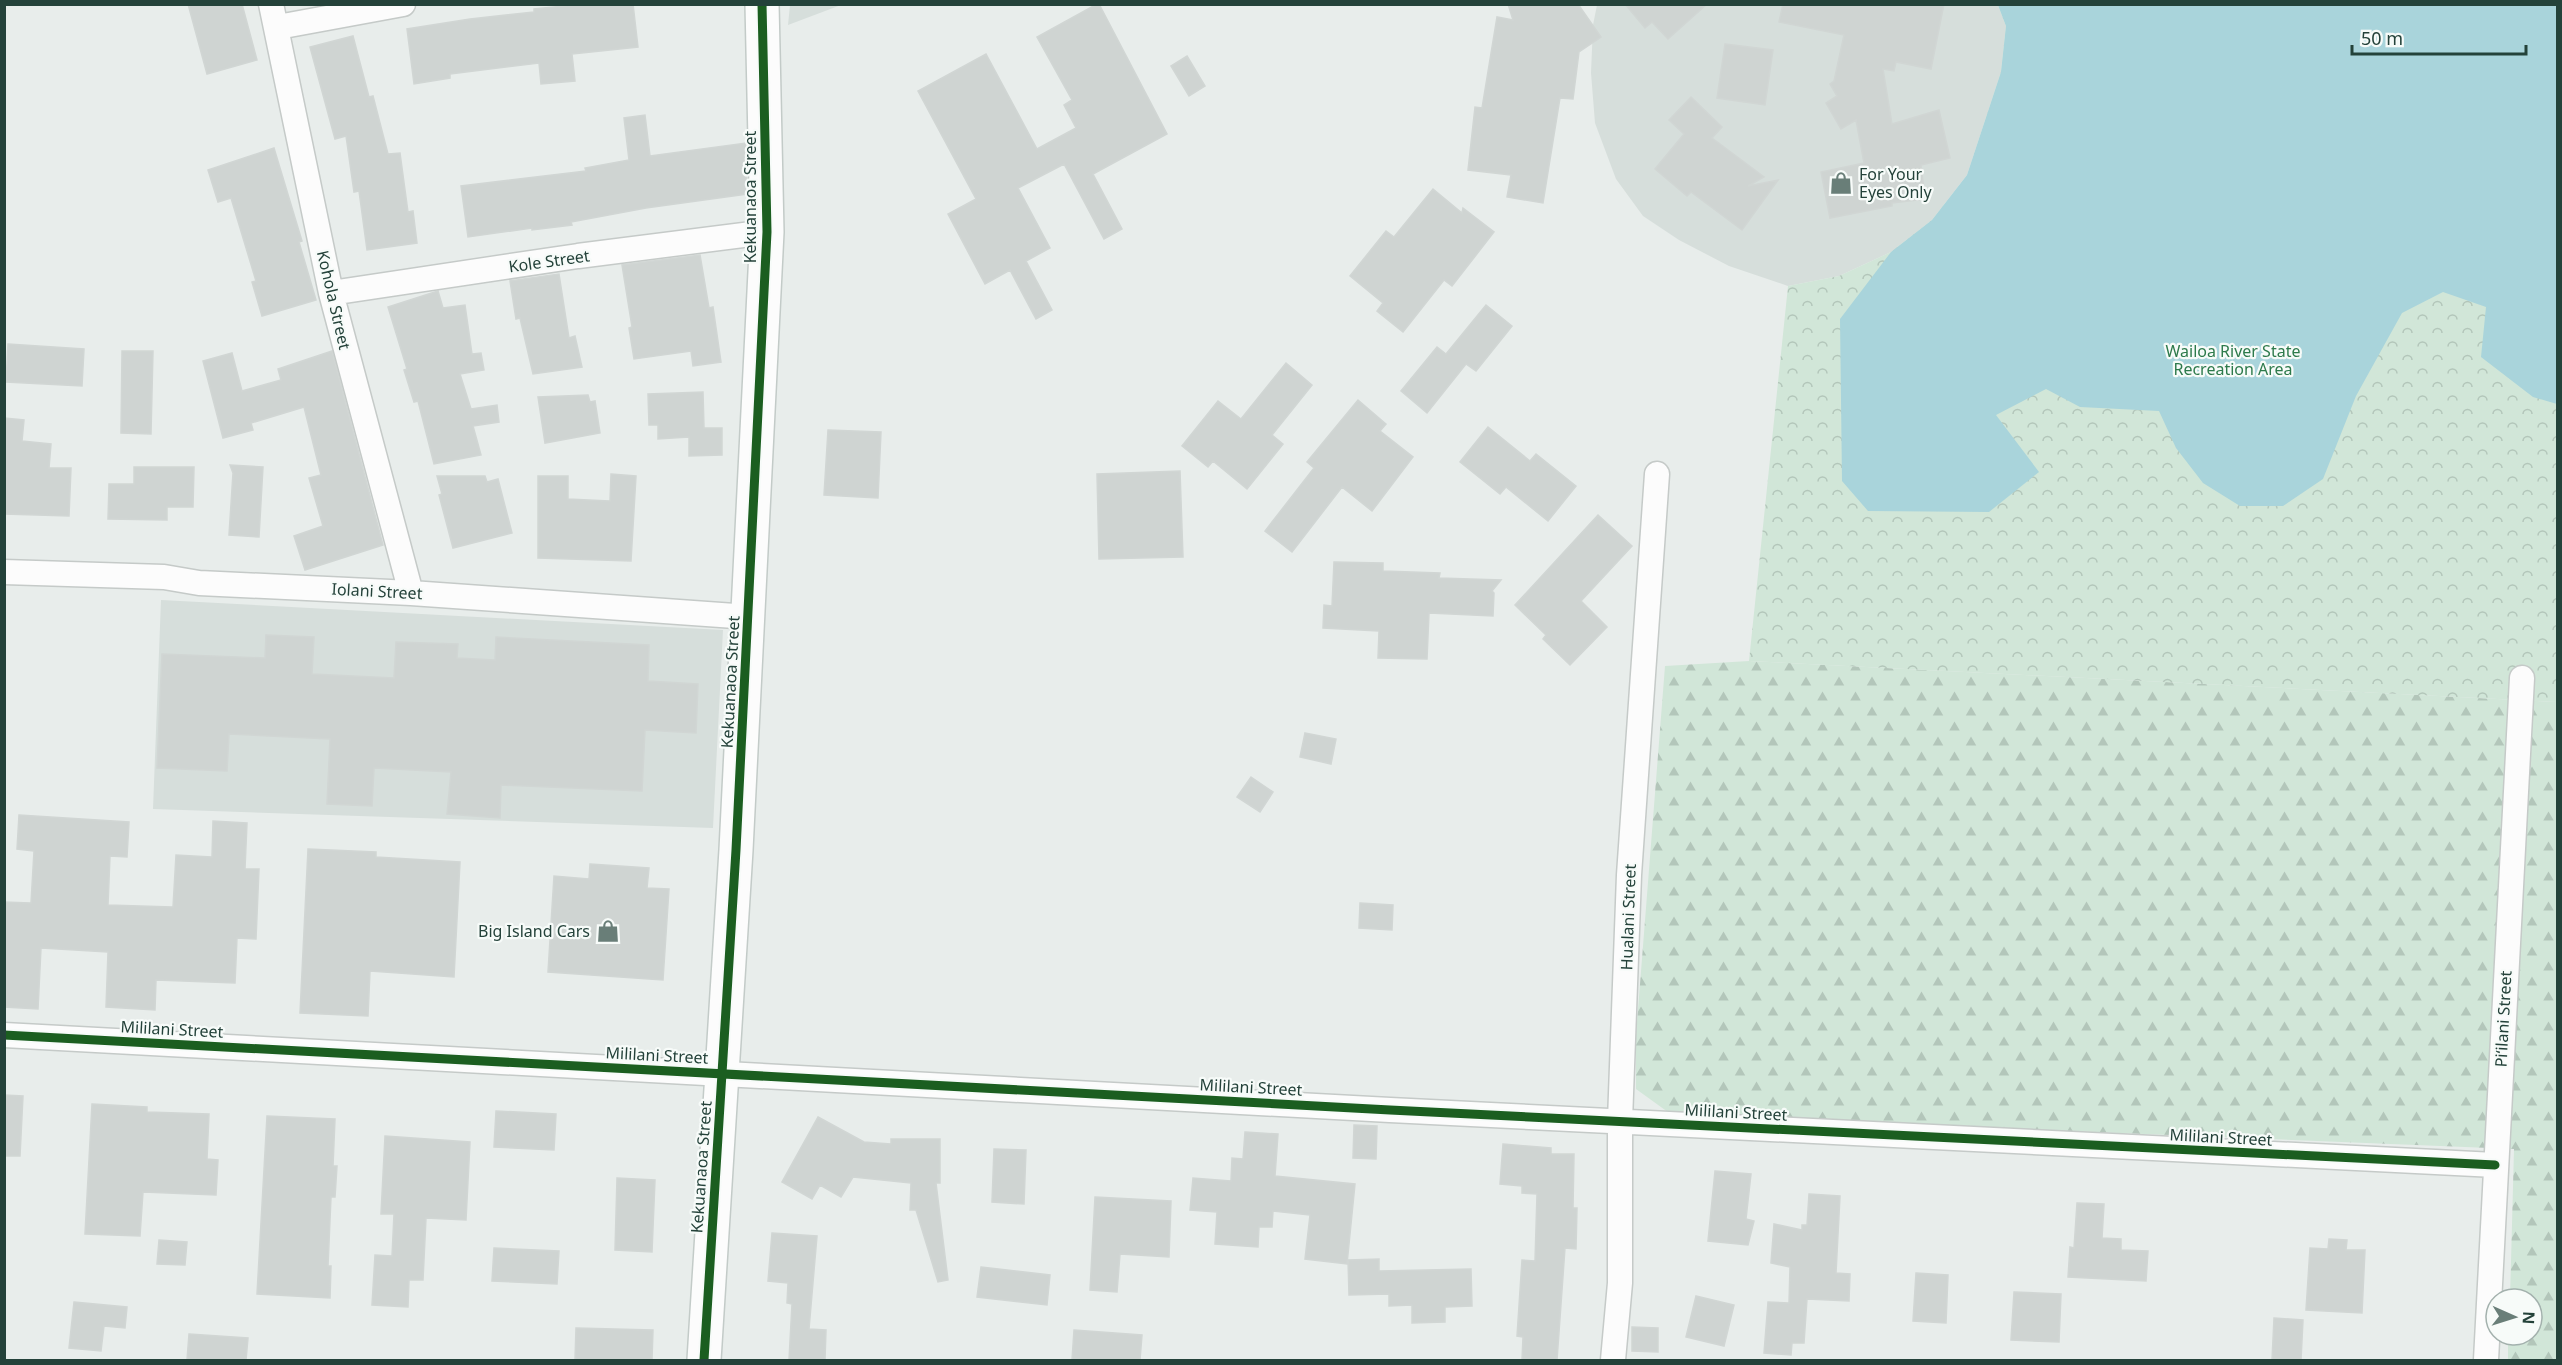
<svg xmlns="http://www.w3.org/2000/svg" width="2562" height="1365" viewBox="0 0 2562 1365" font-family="'Noto Sans',sans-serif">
  <defs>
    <pattern id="forest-firs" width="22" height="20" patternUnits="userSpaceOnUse" patternTransform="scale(1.5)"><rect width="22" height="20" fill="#d1e6d8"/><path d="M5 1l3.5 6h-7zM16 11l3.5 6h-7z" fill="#b3c6ba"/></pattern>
    <pattern id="park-crowns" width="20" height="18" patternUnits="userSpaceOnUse" patternTransform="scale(1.5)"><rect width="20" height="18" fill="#d1e6d8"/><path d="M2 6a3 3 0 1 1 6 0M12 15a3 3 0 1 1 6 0" fill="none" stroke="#b3c6ba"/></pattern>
  </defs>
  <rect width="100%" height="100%" fill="#e8edeb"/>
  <!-- built -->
  <path fill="#d6dedb" d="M 790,5 L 790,4 L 841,5 L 788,25 Z
    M 1597,5 L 1998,5 L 2006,26 L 2001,72 L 1967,175 L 1932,220 L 1891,252 L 1839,276 L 1788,286 L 1729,266 L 1679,240 L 1643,216 L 1616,179 L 1595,123 L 1591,73 L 1593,25 Z
    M 161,600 L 723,630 L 713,828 L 153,809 Z"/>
  <!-- forest -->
  <path fill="url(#forest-firs)" d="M 1749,661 L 2557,702 L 2557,1360 L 2508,1360 L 2508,1335 L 2532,1335 L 2532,1299 L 2510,1299 L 2514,1149 L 1672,1115 L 1636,1089 L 1636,1035 L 1665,666 Z"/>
  <!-- park -->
  <path fill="url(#park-crowns)" d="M 1998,5 L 2557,5 L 2557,702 L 1749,661 L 1788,286 L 1839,276 L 1891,252 L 1932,220 L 1967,176 L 2001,72 L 2006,26 Z"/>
  <!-- water -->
  <path fill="#a9d4db" d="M 1998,5 L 2557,5 L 2557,404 L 2533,397 L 2481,357 L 2486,307 L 2443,292 L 2402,313 L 2356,396 L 2323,479 L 2283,506 L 2240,506 L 2203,483 L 2176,448 L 2159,411 L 2080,407 L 2046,389 L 1996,415 L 2039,472 L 1989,512 L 1868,511 L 1842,481 L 1840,319 L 1891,252 L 1932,220 L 1967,175 L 2001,72 L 2006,26 Z"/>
  <!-- building -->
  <path fill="#cfd4d2" stroke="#d1d6d4" stroke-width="1.5" d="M 188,4 L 242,4 L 257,60 L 207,74 Z
    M 584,4 L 633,4 L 638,47 L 572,54 L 575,81 L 541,84 L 539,63 L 450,74 L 450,78 L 414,84 L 407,29 L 470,19 L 534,12 L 534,9 Z
    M 1097,4 L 1099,4 L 1167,134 L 1093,174 L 1122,229 L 1104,239 L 1064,164 L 1018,188 L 1050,248 L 1026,261 L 1052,310 L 1036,319 L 1010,270 L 985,284 L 948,214 L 976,199 L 918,91 L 986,54 L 1037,149 L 1076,128 L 1064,105 L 1072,100 L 1037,37 Z
    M 1508,4 L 1578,4 L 1601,37 L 1579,52 L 1573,99 L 1560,98 L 1543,203 L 1507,197 L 1511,175 L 1468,170 L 1475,107 L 1482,108 L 1497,17 L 1513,20 Z
    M 1625,4 L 1707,4 L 1668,39 L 1652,22 L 1645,28 Z
    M 1783,4 L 1944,4 L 1931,69 L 1896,62 L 1894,71 L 1883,69 L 1892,124 L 1939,110 L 1950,158 L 1921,165 L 1925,199 L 1892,203 L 1892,206 L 1830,218 L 1821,172 L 1864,163 L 1856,120 L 1841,129 L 1826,103 L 1837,96 L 1830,84 L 1834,81 L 1844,35 L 1779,22 Z
    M 353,36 L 369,97 L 373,96 L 388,154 L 400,153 L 408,212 L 413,211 L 417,243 L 367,250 L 359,191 L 354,192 L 346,136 L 335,139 L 310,47 Z
    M 1725,44 L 1773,50 L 1765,105 L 1717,98 Z
    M 1187,56 L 1205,86 L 1189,96 L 1171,66 Z
    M 1691,97 L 1722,127 L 1712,138 L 1764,177 L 1748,186 L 1778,180 L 1742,230 L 1691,192 L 1687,196 L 1655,169 L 1684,134 L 1669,120 Z
    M 645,115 L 650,156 L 746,143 L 747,194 L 646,208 L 571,222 L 572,225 L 532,230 L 532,228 L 468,237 L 461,186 L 586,171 L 585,168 L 629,160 L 624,118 Z
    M 274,148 L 302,241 L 299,242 L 316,300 L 262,316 L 252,282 L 256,281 L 231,198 L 218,202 L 208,170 Z
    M 1433,189 L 1462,213 L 1463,208 L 1494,232 L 1452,286 L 1444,280 L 1403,332 L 1377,311 L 1383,303 L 1350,276 L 1386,231 L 1394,237 Z
    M 700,255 L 709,308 L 713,307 L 721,362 L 693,366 L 691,351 L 634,359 L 629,328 L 632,327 L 622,265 Z
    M 559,274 L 569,338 L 575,336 L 582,367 L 533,374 L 520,318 L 516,319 L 510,281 Z
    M 438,291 L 443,308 L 465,305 L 472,354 L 481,353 L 484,370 L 460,374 L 471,409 L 497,405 L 499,422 L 473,426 L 481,455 L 434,464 L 418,401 L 414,402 L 404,370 L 407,369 L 388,307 Z
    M 1486,305 L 1512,326 L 1476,371 L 1466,364 L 1427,413 L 1401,391 L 1437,347 L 1446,354 Z
    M 8,344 L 84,349 L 82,386 L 6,382 Z
    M 122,351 L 153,351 L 151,434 L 121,433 Z
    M 332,351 L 383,545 L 305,570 L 294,536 L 323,526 L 309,478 L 321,475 L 304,407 L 251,423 L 253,430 L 223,438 L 203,361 L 232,353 L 242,391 L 281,380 L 278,369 Z
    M 1286,363 L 1312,385 L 1272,435 L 1283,444 L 1247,489 L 1213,461 L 1208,467 L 1182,446 L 1218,401 L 1241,419 Z
    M 703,392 L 704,428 L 722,428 L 722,455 L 689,456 L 689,437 L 658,439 L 658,425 L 649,425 L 648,394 Z
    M 588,395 L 590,402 L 595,401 L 600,433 L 545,443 L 538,397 Z
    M 1358,400 L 1386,424 L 1380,431 L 1413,457 L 1372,511 L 1342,487 L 1292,552 L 1265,531 L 1314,468 L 1307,462 Z
    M 4,418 L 24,420 L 22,441 L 51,444 L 49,468 L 71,468 L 69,516 L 4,514 Z
    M 1488,427 L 1530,461 L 1536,454 L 1576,486 L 1548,521 L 1506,487 L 1500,494 L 1460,462 Z
    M 828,430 L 881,432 L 878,498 L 824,495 Z
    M 230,465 L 263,467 L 259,537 L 229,535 L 233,473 Z
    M 134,467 L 194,467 L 193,507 L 167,507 L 167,520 L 108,519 L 109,484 L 134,484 Z
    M 1180,471 L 1183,557 L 1099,559 L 1097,474 Z
    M 611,474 L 636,476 L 631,561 L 538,558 L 538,476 L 568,476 L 568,499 L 610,501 Z
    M 437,476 L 485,476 L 487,482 L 498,479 L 512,533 L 453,548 L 439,495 L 442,494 Z
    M 1598,515 L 1632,546 L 1581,601 L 1607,627 L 1570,665 L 1543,639 L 1546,635 L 1515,605 Z
    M 1334,562 L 1383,563 L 1383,571 L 1440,573 L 1439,578 L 1501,580 L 1492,591 L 1494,593 L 1493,616 L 1429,613 L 1427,659 L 1378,658 L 1379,631 L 1323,628 L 1324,605 L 1332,606 Z
    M 266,635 L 314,637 L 312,674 L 394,678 L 396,642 L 458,644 L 457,658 L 495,660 L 496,637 L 649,645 L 648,681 L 698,684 L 696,733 L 645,730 L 642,791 L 501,785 L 500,818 L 447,814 L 451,772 L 374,768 L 372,806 L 327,804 L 330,739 L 229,734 L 227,771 L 157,768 L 162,654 L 265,658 Z
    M 1305,733 L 1336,739 L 1331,764 L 1300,757 Z
    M 1251,777 L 1273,792 L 1260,812 L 1237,797 Z
    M 19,815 L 129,822 L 127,857 L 110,856 L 108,905 L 173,907 L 176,855 L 212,857 L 213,821 L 247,823 L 245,869 L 259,869 L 256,939 L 237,938 L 235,983 L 156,980 L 155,1010 L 106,1007 L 108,952 L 41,948 L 38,1009 L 4,1007 L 4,902 L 31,903 L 34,851 L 17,849 Z
    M 308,849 L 376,852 L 376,857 L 460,862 L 454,977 L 370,971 L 368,1016 L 300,1013 Z
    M 590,864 L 649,868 L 647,888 L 669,889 L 663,980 L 548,972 L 554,876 L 589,879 Z
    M 1360,903 L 1393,905 L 1392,930 L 1359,928 Z
    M 4,1095 L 23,1096 L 20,1156 L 4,1156 Z
    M 92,1104 L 147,1107 L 147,1112 L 209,1114 L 207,1159 L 218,1160 L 216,1195 L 143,1192 L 140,1236 L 85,1234 Z
    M 496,1111 L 556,1114 L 554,1150 L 494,1147 Z
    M 267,1116 L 335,1119 L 333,1166 L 337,1166 L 335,1197 L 331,1197 L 328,1266 L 331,1266 L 330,1298 L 257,1294 Z
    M 818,1117 L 864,1142 L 891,1144 L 891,1139 L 940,1139 L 940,1183 L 936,1183 L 948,1280 L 938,1282 L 916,1210 L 910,1210 L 911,1183 L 853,1177 L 841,1197 L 820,1185 L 812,1199 L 782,1182 Z
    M 1354,1125 L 1377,1126 L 1376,1159 L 1353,1158 Z
    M 1245,1132 L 1278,1134 L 1275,1176 L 1355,1184 L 1347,1264 L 1305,1259 L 1310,1215 L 1273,1211 L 1272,1227 L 1259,1227 L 1258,1247 L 1215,1244 L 1217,1212 L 1190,1210 L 1193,1178 L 1231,1181 L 1232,1158 L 1243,1159 Z
    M 385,1136 L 470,1142 L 466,1220 L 426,1218 L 423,1280 L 409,1280 L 408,1307 L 372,1305 L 375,1255 L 392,1256 L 394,1214 L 381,1214 Z
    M 1503,1144 L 1551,1148 L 1551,1154 L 1574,1154 L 1573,1208 L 1577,1208 L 1576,1249 L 1565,1248 L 1557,1360 L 1522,1360 L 1523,1337 L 1517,1336 L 1522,1260 L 1535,1261 L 1537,1194 L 1522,1193 L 1522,1186 L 1500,1184 Z
    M 994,1149 L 1026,1150 L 1024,1204 L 992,1202 Z
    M 1715,1171 L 1751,1174 L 1746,1219 L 1754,1221 L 1748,1245 L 1708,1241 Z
    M 617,1178 L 655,1180 L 652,1252 L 615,1250 Z
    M 1809,1194 L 1840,1196 L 1836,1273 L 1850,1274 L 1849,1301 L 1807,1299 L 1804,1343 L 1792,1343 L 1791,1355 L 1764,1353 L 1768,1302 L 1789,1303 L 1790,1267 L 1771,1263 L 1774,1224 L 1802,1230 L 1802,1225 L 1807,1225 Z
    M 1095,1197 L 1171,1201 L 1169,1257 L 1120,1254 L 1117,1292 L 1090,1290 Z
    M 2077,1203 L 2104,1204 L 2102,1238 L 2121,1239 L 2121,1250 L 2148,1251 L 2146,1281 L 2068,1277 L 2070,1247 L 2074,1248 Z
    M 772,1233 L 817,1236 L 809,1329 L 826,1330 L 825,1360 L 789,1360 L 792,1304 L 787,1303 L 788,1283 L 768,1281 Z
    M 2329,1239 L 2347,1240 L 2346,1250 L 2365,1250 L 2362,1313 L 2306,1310 L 2310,1248 L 2328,1249 Z
    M 159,1240 L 187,1242 L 185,1265 L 157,1264 Z
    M 494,1248 L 559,1251 L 557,1284 L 492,1281 Z
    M 1379,1259 L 1379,1271 L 1471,1269 L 1472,1306 L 1445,1307 L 1445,1322 L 1412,1323 L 1412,1305 L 1389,1306 L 1389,1294 L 1349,1295 L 1348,1260 Z
    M 981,1267 L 1050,1275 L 1047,1305 L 977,1297 Z
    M 1916,1273 L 1948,1275 L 1946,1323 L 1913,1321 Z
    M 2014,1292 L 2061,1294 L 2059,1342 L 2011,1340 Z
    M 1696,1296 L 1734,1305 L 1724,1346 L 1686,1337 Z
    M 74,1302 L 127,1307 L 125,1328 L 104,1326 L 101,1351 L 69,1348 Z
    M 2274,1318 L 2303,1320 L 2301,1360 L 2272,1360 Z
    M 1632,1327 L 1658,1328 L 1658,1352 L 1632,1351 Z
    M 576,1328 L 653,1330 L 652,1360 L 575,1360 Z
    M 1074,1330 L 1142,1335 L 1140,1360 L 1072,1360 Z
    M 189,1334 L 248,1338 L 246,1360 L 187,1360 Z"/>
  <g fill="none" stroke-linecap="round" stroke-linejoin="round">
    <!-- street casing -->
    <g stroke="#c5cac8" stroke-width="27">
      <path id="street" d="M 271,4 L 331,293 L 411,593
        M 278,27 L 403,4
        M 331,293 L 578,256 L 767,232
        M 4,572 L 164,577 L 199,583 L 411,593 L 749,617
        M 4,1035 L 1390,1110 L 2495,1165
        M 1613,1360 L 1620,1283 L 1620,1121 L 1629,875 L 1657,474
        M 2486,1360 L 2522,678"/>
    </g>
    <!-- secondary casing -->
    <g stroke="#c3cbc8" stroke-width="36">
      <path id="secondary" d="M 704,1360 L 736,850 L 767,232 L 762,4"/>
    </g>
    <!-- street -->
    <use href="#street" stroke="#fcfcfc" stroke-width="24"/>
    <!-- secondary -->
    <use href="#secondary" stroke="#fcfcfc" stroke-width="33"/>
    <!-- cycleway casing -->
    <g stroke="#f7fbf9" stroke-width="13">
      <path id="cycleway" d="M 4,1035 L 1390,1110 L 2495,1165
        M 704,1360 L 736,850 L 767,232 L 762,4"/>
    </g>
    <!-- cycleway -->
    <use href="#cycleway" stroke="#1b5e20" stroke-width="9"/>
  </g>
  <!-- icons -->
  <defs>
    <g id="shop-bare" transform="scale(1.8)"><path d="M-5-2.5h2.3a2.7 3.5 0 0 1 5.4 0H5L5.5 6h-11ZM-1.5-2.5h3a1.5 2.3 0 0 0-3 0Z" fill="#697e78" stroke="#f7fbf9" stroke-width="2.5" paint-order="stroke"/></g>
  </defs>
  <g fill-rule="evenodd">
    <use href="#shop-bare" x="1841" y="183"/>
    <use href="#shop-bare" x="608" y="931"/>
  </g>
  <g text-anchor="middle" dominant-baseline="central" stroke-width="4.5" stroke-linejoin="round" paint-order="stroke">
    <!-- poi labels -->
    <g font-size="16" fill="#24423a" stroke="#f7fbf9" text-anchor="start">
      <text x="1859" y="174">For Your<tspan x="1859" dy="18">Eyes Only</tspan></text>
      <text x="590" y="931" text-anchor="end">Big Island Cars</text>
    </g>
    <!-- street labels -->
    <g font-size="16" fill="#24423a" stroke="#f7fbf9">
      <text transform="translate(750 197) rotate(-90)">Kekuanaoa Street</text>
      <text transform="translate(549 261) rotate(-8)">Kole Street</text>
      <text transform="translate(334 300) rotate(77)">Kohola Street</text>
      <text transform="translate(377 591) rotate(3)">Iolani Street</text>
      <text transform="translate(730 682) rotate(-87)">Kekuanaoa Street</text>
      <text transform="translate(1628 917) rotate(-88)">Hualani Street</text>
      <text transform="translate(2503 1019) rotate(-87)">Pi‘ilani Street</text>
      <text transform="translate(172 1029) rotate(3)">Mililani Street</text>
      <text transform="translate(657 1055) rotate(3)">Mililani Street</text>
      <text transform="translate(1251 1087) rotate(3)">Mililani Street</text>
      <text transform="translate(1736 1112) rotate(3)">Mililani Street</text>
      <text transform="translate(2221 1137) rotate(3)">Mililani Street</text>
      <text transform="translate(701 1167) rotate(-86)">Kekuanaoa Street</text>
    </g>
    <!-- park labels -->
    <g font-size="16" fill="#2d7a4b" stroke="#f7fbf9">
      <text x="2233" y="351">Wailoa River State<tspan x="2233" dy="18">Recreation Area</tspan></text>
    </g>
  </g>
  <!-- border -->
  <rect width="2562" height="1365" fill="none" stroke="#24423a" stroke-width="12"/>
  <!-- north arrow -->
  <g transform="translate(2514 1317) rotate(93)"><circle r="28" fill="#f7fbf9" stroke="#a3b1ad" stroke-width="1.5"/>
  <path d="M0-4.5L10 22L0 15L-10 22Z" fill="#697e78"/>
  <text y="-9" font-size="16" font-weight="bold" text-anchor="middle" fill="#24423a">N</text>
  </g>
  <!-- scale -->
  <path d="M2352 45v9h174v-9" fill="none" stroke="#24423a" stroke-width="3"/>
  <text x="2361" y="45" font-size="18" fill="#24423a" stroke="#f7fbf9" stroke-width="4.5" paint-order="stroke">50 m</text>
</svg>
